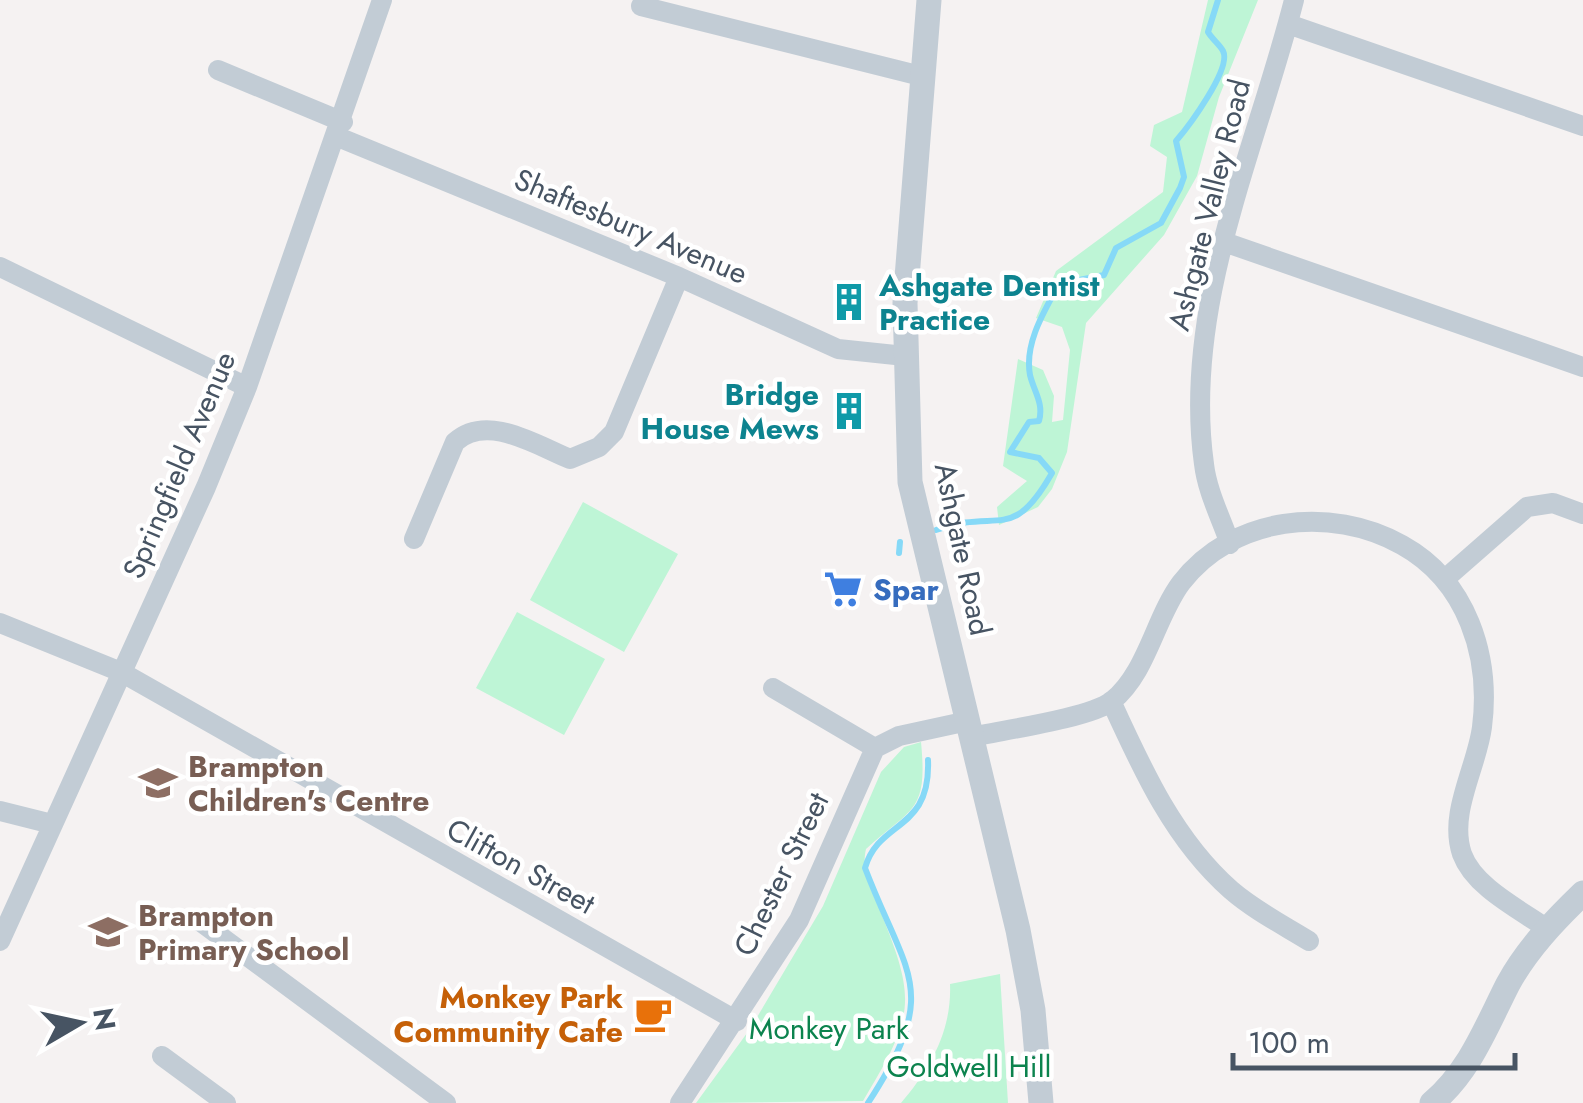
<svg xmlns="http://www.w3.org/2000/svg" width="1583" height="1103" viewBox="0 0 1583 1103" font-family="Jost,sans-serif">
  <rect width="100%" height="100%" fill="#f5f2f2"/>
  <!-- green -->
  <path fill="#bef5d6" d="M 1208,0 L 1258,0 L 1219,97 L 1197,176 L 1164,235 L 1086,323 L 1067,452 L 1052,489 L 1038,507 L 999,525 L 997,507 L 1027,481 L 1003,466 L 1018,359 L 1043,370 L 1054,396 L 1052,422 L 1063,420 L 1070,350 L 1062,327 L 1036,318 L 1056,271 L 1163,192 L 1167,157 L 1150,146 L 1154,125 L 1182,112 Z
    M 583,502 L 678,554 L 624,652 L 530,600 Z
    M 517,612 L 605,659 L 564,735 L 476,688 Z
    M 921,742 C 928,813 912,807 866,849 C 861,872 870,887 879,908 C 917,1001 915,1014 863,1101 L 696,1103 L 750,1029 L 823,906 L 881,772 L 904,747 Z
    M 1000,974 L 1008,1103 L 901,1103 C 930,1069 952,1031 950,984 Z"/>
  <g fill="none" stroke-linecap="round" stroke-linejoin="round">
    <!-- stream -->
    <path stroke="#86d9f7" stroke-width="6" d="M 936,530 C 999,507 1011,545 1052,473 L 1039,458 L 1010,452 L 1029,422 L 1039,421 C 1044,403 1034,392 1030,375 C 1024,343 1045,310 1059,284 L 1104,275 L 1116,248 L 1161,223 L 1180,188 L 1184,177 L 1176,141 C 1189,126 1232,68 1223,51 C 1220,45 1212,39 1208,32 L 1218,0
      M 899,553 L 900,542
      M 868,1103 C 942,989 907,978 865,868 C 879,819 931,832 928,760"/>
    <!-- minor -->
    <path stroke="#c2ccd5" stroke-width="20" d="M 641,6 L 921,76
      M 1288,24 L 1583,126
      M 218,70 L 343,122
      M 338,137 L 679,277 L 838,349 L 905,356
      M 1224,242 L 1583,367
      M 0,267 L 247,387
      M 414,539 L 455,442 C 487,413 536,445 570,459 L 599,447 L 614,432 L 679,277
      M 1230,544 C 1221,518 1207,491 1204,464 C 1182,306 1256,150 1294,0
      M 1446,578 L 1527,507 L 1553,503 L 1583,514
      M 0,623 L 121,672 L 737,1021
      M 773,688 L 875,748
      M 1111,701 C 1142,769 1174,840 1231,890 C 1254,910 1283,925 1309,941
      M 972,737 C 1003,730 1090,718 1112,701 C 1147,673 1155,618 1181,583 C 1232,516 1331,505 1402,545 C 1467,581 1491,656 1482,727 C 1477,767 1448,813 1462,854 C 1474,887 1519,909 1546,928
      M 0,811 L 52,824
      M 201,922 L 446,1103
      M 0,941 L 206,487 L 247,387 L 382,0
      M 162,1056 L 226,1103
      M 680,1103 L 799,920 L 875,748 L 899,736 L 968,721"/>
    <!-- tertiary -->
    <path stroke="#c2ccd5" stroke-width="25" d="M 929,0 L 905,303 L 910,482 L 1018,930 L 1033,1010 L 1041,1103
      M 1432,1103 C 1470,1071 1486,1027 1508,984 C 1527,949 1555,920 1583,893"/>
  </g>
  <!-- icons -->
  <defs>
    <g id="building-bare" transform="scale(3)"><path d="M-4-6H4V6H1V3H-1V6H-4ZM-2.5-4.3h1.7v1.8h-1.7ZM.8-4.3h1.7v1.8H.8ZM-2.5-1h1.7V.8h-1.7ZM.8-1h1.7V.8H.8Z" fill="#0f9aa8" stroke="#fff" stroke-width="2.5" paint-order="stroke"/></g>
    <g id="supermarket-bare" transform="scale(3)"><path d="M-6-5.5h2.5l.6 2H6L4.5 2H-2.5L-4.4-4H-6ZM-1.5 3.2a1.3 1.3 0 1 0 .1 0ZM3 3.2a1.3 1.3 0 1 0 .1 0Z" fill="#3f7fe0" stroke="#fff" stroke-width="2.5" paint-order="stroke"/></g>
    <g id="school-bare" transform="scale(3)"><path d="M0-5L7-2L0 1L-7-2ZM-4 1L0 2.5L4 1V4Q0 6-4 4Z" fill="#8d6e63" stroke="#fff" stroke-width="2.5" paint-order="stroke"/></g>
    <g id="cafe-bare" transform="scale(3)"><path d="M-5.5-4.5H6V0H3Q3 3.5 0 3.5H-2.5Q-5.5 3.5-5.5 0ZM3-3.2v2h1.7v-2ZM-6 4.5H4V6H-6Z" fill="#e8710a" stroke="#fff" stroke-width="2.5" paint-order="stroke"/></g>
  </defs>
  <g fill-rule="evenodd">
    <use href="#building-bare" x="849" y="302"/>
    <use href="#building-bare" x="849" y="411"/>
    <use href="#supermarket-bare" x="843" y="589"/>
    <use href="#school-bare" x="158" y="783"/>
    <use href="#school-bare" x="108" y="932"/>
    <use href="#cafe-bare" x="653" y="1014"/>
  </g>
  <g text-anchor="middle" dominant-baseline="central" stroke-width="9" stroke-linejoin="round" paint-order="stroke">
    <!-- street labels -->
    <g font-size="30" fill="#475463" stroke="#fff">
      <text transform="translate(1209 205) rotate(-76)">Ashgate Valley Road</text>
      <text transform="translate(631 226) rotate(23)">Shaftesbury Avenue</text>
      <text transform="translate(179 465) rotate(-67)">Springfield Avenue</text>
      <text transform="translate(963 549) rotate(78)">Ashgate Road</text>
      <text transform="translate(521 866) rotate(29)">Clifton Street</text>
      <text transform="translate(781 874) rotate(-64)">Chester Street</text>
    </g>
    <!-- culture labels -->
    <g font-size="30" font-weight="bold" fill="#0d838f" stroke="#fff" text-anchor="start">
      <text x="879" y="285">Ashgate Dentist<tspan x="879" dy="34">Practice</tspan></text>
      <text x="819" y="394" text-anchor="end">Bridge<tspan x="819" dy="34">House Mews</tspan></text>
    </g>
    <!-- shop labels -->
    <g font-size="30" font-weight="bold" fill="#366cbe" stroke="#fff" text-anchor="start">
      <text x="873" y="589">Spar</text>
    </g>
    <!-- education labels -->
    <g font-size="30" font-weight="bold" fill="#785e54" stroke="#fff" text-anchor="start">
      <text x="188" y="766">Brampton<tspan x="188" dy="34">Children's Centre</tspan></text>
      <text x="138" y="915">Brampton<tspan x="138" dy="34">Primary School</tspan></text>
    </g>
    <!-- food labels -->
    <g font-size="30" font-weight="bold" fill="#c56008" stroke="#fff" text-anchor="end">
      <text x="623" y="997">Monkey Park<tspan x="623" dy="34">Community Cafe</tspan></text>
    </g>
    <!-- park labels -->
    <g font-size="30" fill="#0c834e" stroke="#fff">
      <text x="829" y="1028">Monkey Park</text>
      <text x="969" y="1066">Goldwell Hill</text>
    </g>
  </g>
  <!-- north arrow -->
  <g transform="translate(80 1023) rotate(81)" stroke="#ffffff" stroke-width="8" paint-order="stroke">
  <path d="M0-8L18 38L0 25L-18 38Z" fill="#475463"/>
  <text y="-15" font-size="28" font-weight="bold" text-anchor="middle" fill="#475463">N</text>
  </g>
  <!-- scale -->
  <path d="M1233 1053v15h282v-15" fill="none" stroke="#475463" stroke-width="5"/>
  <text x="1248" y="1053" font-size="30" fill="#475463" stroke="#ffffff" stroke-width="8" paint-order="stroke">100 m</text>
</svg>
